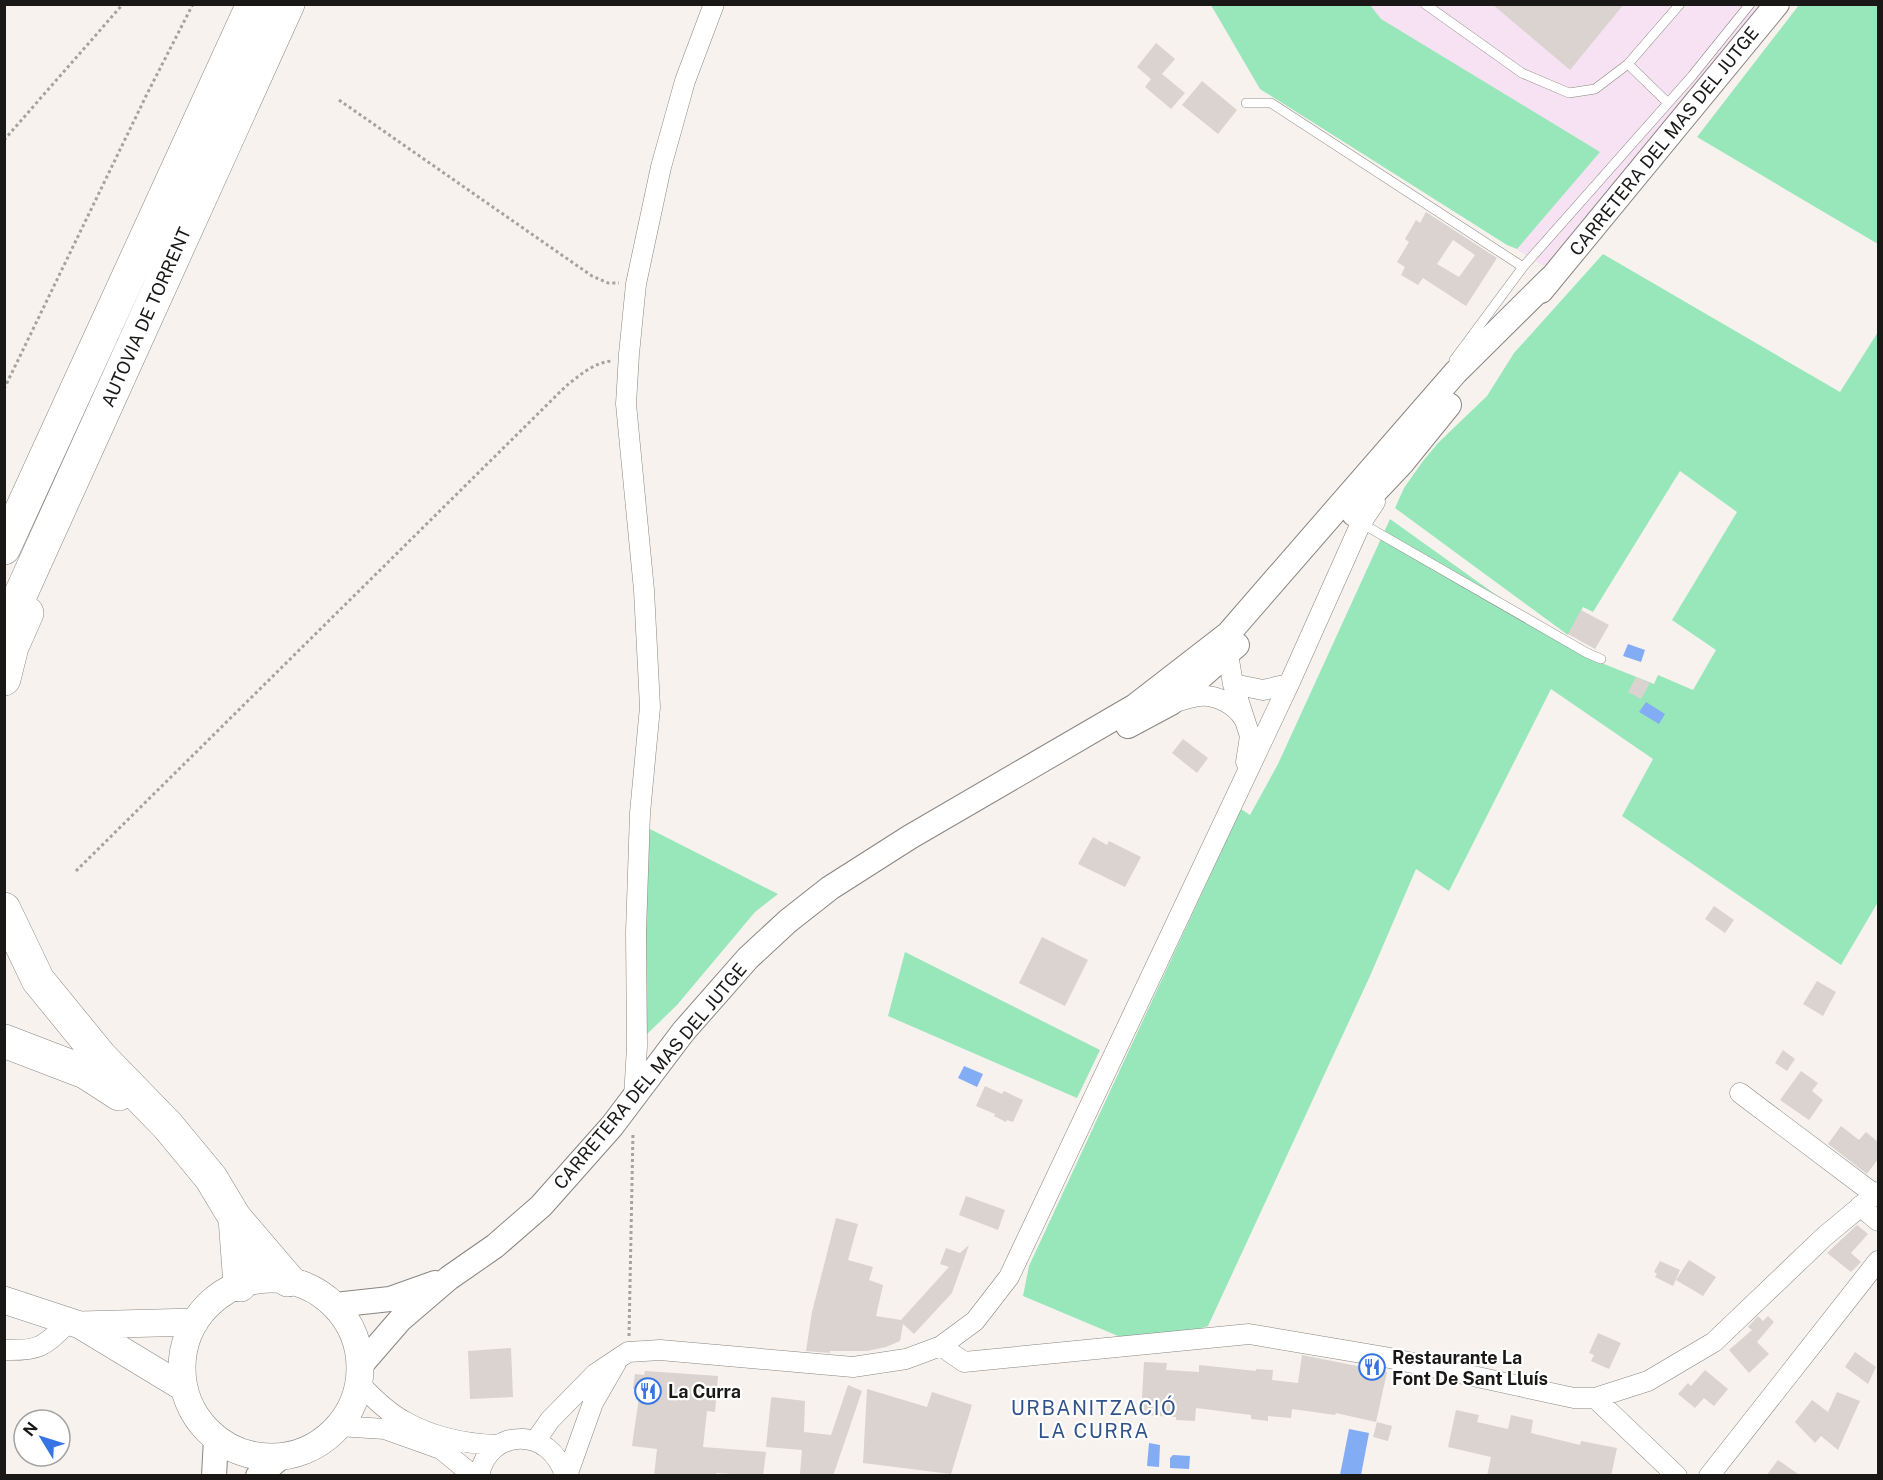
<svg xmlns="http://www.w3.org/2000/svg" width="1883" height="1480" viewBox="0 0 1883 1480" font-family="'Public Sans',sans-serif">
  <rect width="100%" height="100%" fill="#f7f2ed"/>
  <!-- industrial -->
  <path fill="#f6e2f2" d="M 1211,5 L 1785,5 L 1563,278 L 1260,89 Z"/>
  <!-- green -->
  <path fill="#97e7bb" d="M 1211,5 L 1370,5 L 1381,19 L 1600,152 L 1517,249 L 1507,245 L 1260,89 Z
    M 1799,5 L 1878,5 L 1878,244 L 1697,137 Z
    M 1603,254 L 1840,392 L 1878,332 L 1878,902 L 1841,965 L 1622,816 L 1653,759 L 1551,689 L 1449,891 L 1416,869 L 1370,976 L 1208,1326 L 1179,1336 L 1130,1341 L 1023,1296 L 1029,1266 L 1241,809 L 1250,815 L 1278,764 L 1390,519 L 1534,622 L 1589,658 L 1654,684 L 1658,675 L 1693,690 L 1716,650 L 1672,620 L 1737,512 L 1680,471 L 1593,612 L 1583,607 L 1568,635 L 1395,508 L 1404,488 L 1423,461 L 1438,443 L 1487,396 L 1514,353 Z
    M 648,828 L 778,894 L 755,912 L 677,1005 L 644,1037 Z
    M 905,952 L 1100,1050 L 1077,1098 L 888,1016 Z"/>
  <!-- water -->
  <path fill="#82acf4" d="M 1628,644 L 1645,650 L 1641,662 L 1623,656 Z
    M 1646,702 L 1665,714 L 1659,724 L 1639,712 Z
    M 964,1066 L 983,1074 L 977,1087 L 958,1078 Z
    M 1349,1429 L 1369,1433 L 1361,1475 L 1340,1475 Z
    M 1149,1443 L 1160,1445 L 1159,1467 L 1147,1466 Z
    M 1173,1455 L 1190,1456 L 1189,1469 L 1170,1468 L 1170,1458 Z"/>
  <!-- building -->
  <path fill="#dad3d0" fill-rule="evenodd" d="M 1492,4 L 1624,4 L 1570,70 Z
    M 1156,43 L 1175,59 L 1162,74 L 1185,93 L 1171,109 L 1145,87 L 1151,79 L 1137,67 Z
    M 1202,81 L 1237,110 L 1218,134 L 1182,105 Z
    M 1426,212 L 1497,258 L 1466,306 L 1423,278 L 1418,285 L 1401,275 L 1405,267 L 1397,262 L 1409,242 L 1405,239 L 1416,220 L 1420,223 ZM 1453,240 L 1475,255 L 1459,277 L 1437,264 Z
    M 1581,610 L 1609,625 L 1595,649 L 1568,634 Z
    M 1636,677 L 1650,683 L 1641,699 L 1628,692 Z
    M 1183,739 L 1208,758 L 1197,773 L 1172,753 Z
    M 1093,837 L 1107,845 L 1109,841 L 1141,857 L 1125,887 L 1078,864 Z
    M 1714,906 L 1734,920 L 1725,933 L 1705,919 Z
    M 1042,937 L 1088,960 L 1065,1006 L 1019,983 Z
    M 1817,981 L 1836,992 L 1823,1016 L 1803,1004 Z
    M 1783,1050 L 1795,1059 L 1787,1071 L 1775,1063 Z
    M 1801,1071 L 1818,1083 L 1812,1091 L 1823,1100 L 1809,1120 L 1780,1100 Z
    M 985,1086 L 1002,1094 L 1004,1091 L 1023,1100 L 1013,1122 L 1007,1120 L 1006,1122 L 994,1116 L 995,1114 L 976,1106 Z
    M 1841,1126 L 1859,1140 L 1866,1132 L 1878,1142 L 1878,1159 L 1867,1174 L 1828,1144 Z
    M 966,1196 L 1005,1210 L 998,1230 L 959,1215 Z
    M 836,1218 L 858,1224 L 848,1260 L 873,1267 L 869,1280 L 883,1285 L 876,1316 L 901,1320 L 949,1267 L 940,1264 L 946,1248 L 960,1253 L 969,1245 L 952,1293 L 914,1334 L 903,1324 L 900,1341 L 886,1347 L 867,1351 L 830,1351 L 830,1353 L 806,1351 L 812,1312 Z
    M 1857,1225 L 1868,1234 L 1851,1253 L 1861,1262 L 1851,1272 L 1827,1253 Z
    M 1689,1260 L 1716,1277 L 1703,1296 L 1676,1280 Z
    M 1660,1261 L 1680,1270 L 1673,1286 L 1655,1277 L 1657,1274 L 1654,1272 Z
    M 1758,1316 L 1763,1321 L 1768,1316 L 1774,1322 L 1757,1342 L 1769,1354 L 1749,1373 L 1729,1350 L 1752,1330 L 1748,1327 Z
    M 1598,1333 L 1621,1343 L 1609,1369 L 1591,1361 L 1594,1355 L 1589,1353 Z
    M 511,1348 L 513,1397 L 470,1399 L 468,1351 Z
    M 1855,1352 L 1876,1367 L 1868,1384 L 1845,1367 Z
    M 1302,1355 L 1387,1372 L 1376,1422 L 1336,1413 L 1335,1415 L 1292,1409 L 1291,1418 L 1268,1416 L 1268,1421 L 1251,1419 L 1251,1415 L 1196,1408 L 1195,1421 L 1176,1420 L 1176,1417 L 1141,1415 L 1144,1362 L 1167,1363 L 1166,1370 L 1199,1372 L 1199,1365 L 1256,1371 L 1256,1369 L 1273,1370 L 1272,1380 L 1298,1383 Z
    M 1705,1370 L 1728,1389 L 1714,1406 L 1704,1398 L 1695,1408 L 1678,1394 L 1688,1383 L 1691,1386 Z
    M 645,1371 L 718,1376 L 715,1412 L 707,1411 L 703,1447 L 766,1452 L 763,1476 L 716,1473 L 716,1476 L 654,1476 L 657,1449 L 632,1446 L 640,1390 L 633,1389 L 635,1374 L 644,1375 Z
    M 848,1385 L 862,1391 L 833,1476 L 800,1474 L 802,1450 L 766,1447 L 771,1399 L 772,1397 L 805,1401 L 804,1432 L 831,1435 Z
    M 867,1389 L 927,1407 L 932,1392 L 972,1405 L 951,1474 L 863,1463 Z
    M 1837,1392 L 1860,1401 L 1838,1450 L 1821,1436 L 1815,1443 L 1795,1422 L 1812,1400 L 1828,1412 Z
    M 1456,1410 L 1479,1415 L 1477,1422 L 1508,1429 L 1511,1415 L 1533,1420 L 1531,1433 L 1580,1445 L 1581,1441 L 1617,1448 L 1611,1476 L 1487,1476 L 1491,1457 L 1448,1447 Z
    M 1377,1422 L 1392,1426 L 1388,1441 L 1373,1437 Z
    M 1778,1460 L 1801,1476 L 1766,1476 Z"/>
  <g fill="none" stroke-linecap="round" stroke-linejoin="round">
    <!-- service casing -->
    <g stroke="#8a8580" stroke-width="10">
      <path id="service" d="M 1425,4 L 1522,73 L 1569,93 L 1595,89 L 1628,64 L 1680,4
        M 1628,64 L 1668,103
        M 1246,103 L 1271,103 L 1523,267
        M 1454,360 L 1523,267 L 1692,76 L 1750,4
        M 1361,523 L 1587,653 L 1601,659"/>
    </g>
    <!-- minor casing -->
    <g stroke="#8a8580" stroke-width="21">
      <path id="minor" d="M 1226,642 L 1233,684 L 1250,736 L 1246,762
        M 1233,684 L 1263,690 L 1289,684
        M 1171,703 C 1180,701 1190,697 1199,696 C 1216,694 1236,705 1244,719
        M 1740,1093 L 1874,1194
        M 634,1098 L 637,1046 L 636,932 L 640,813 L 650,707 L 644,590 L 626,404 L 629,354 L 636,284 L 661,167 L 685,81 L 714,4
        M 1860,1206 L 1878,1221
        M 941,1346 L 964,1362 L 1249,1334 L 1385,1357 L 1574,1398 L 1595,1398 L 1648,1381 L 1714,1342 L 1825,1236 L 1878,1192
        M 4,1350 C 41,1351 44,1346 69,1322
        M 358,1382 C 371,1396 387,1412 404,1421 C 432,1437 467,1444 498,1445
        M 1595,1398 L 1677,1476
        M 338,1426 L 385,1429 L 441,1449 L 469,1472 L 471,1476
        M 536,1440 L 550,1420 L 595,1374 L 628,1352 L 660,1350 L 853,1367 L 906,1359 L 941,1346 L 975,1321 L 1009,1277 L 1289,684 L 1361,523 L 1375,502
        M 479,1476 C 488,1427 551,1426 565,1476
        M 567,1476 L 593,1403 L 616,1363
        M 1709,1476 L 1878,1261"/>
    </g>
    <!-- tertiary casing -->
    <g stroke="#8a8580" stroke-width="26">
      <path id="tertiary" d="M 1541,291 L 1777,4
        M 1354,514 L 1402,463 L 1449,405
        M 1128,726 L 1171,703 L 1237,645
        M 335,1305 L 390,1299 L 435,1283
        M 361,1365 L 400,1320 L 449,1278 L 495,1246 L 541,1206 L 612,1126 L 683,1032 L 748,958 L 788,921 L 830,888 L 910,837 L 1135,706 L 1228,634 L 1455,373 L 1551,278
        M 214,1476 L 216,1439
        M 258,1476 L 280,1458"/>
    </g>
    <!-- secondary casing -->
    <g stroke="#8a8580" stroke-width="28">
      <path id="secondary" d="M182 1368a89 89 0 1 1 178 0a89 89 0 1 1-178 0Z
        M 4,1300 L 80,1325 L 184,1388
        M 80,1325 L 195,1322"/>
    </g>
    <!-- motorway casing -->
    <g stroke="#8a8580" stroke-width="34">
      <path id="motorway" d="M 4,548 L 253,4
        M 4,631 L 288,4
        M 4,679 L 12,647 L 27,613
        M 4,909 L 38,980 L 100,1056 L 168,1126 L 211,1178 L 235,1218 L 288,1280
        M 4,1041 L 85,1072 L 119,1094
        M 235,1218 L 240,1285"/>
    </g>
    <!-- path -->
    <path stroke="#a6a29e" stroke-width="3" stroke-dasharray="3 3" stroke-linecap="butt" d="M 339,100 L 592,276 L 608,283 L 619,283
      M 4,140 L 123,4
      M 4,389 L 147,94 L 193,4
      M 76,871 L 566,386 C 579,376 594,362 612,361
      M 629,1336 L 633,1132"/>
    <!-- service -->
    <use href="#service" stroke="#fff" stroke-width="9"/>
    <!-- minor -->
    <use href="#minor" stroke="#fff" stroke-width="20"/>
    <!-- tertiary -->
    <use href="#tertiary" stroke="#fff" stroke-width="24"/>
    <!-- secondary -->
    <use href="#secondary" stroke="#fff" stroke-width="27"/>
    <!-- motorway -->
    <use href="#motorway" stroke="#fff" stroke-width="33"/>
  </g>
  <!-- icons -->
  <defs>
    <g id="restaurant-ring" transform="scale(1.35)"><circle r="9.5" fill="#fff" stroke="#3574e2" stroke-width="1.5"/><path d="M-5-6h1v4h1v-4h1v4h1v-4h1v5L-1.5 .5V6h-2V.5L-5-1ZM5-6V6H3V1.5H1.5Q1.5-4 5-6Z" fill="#3574e2"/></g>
  </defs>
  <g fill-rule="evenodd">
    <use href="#restaurant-ring" x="1372" y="1367"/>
    <use href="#restaurant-ring" x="648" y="1391"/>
  </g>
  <g text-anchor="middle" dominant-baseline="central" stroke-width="4.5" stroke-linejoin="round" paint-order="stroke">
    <!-- street labels -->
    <g font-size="18" fill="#1a1816" stroke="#fff">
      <text transform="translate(1664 141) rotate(-51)">CARRETERA DEL MAS DEL JUTGE</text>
      <text transform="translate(146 317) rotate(-66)">AUTOVIA DE TORRENT</text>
      <text transform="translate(650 1076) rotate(-50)">CARRETERA DEL MAS DEL JUTGE</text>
    </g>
    <!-- poi labels -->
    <g font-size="18" font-weight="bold" fill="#1a1816" stroke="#fff" text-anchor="start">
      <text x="1392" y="1357">Restaurante La<tspan x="1392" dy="21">Font De Sant Lluís</tspan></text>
      <text x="668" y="1391">La Curra</text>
    </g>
    <!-- neighbourhood labels -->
    <g font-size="20" letter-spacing="1.5" fill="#32528a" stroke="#fff">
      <text x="1094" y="1408">URBANITZACIÓ<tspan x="1094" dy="23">LA CURRA</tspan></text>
    </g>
  </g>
  <!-- border -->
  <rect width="1883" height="1480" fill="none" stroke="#1a1816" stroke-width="12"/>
  <!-- north arrow -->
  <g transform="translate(42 1438) rotate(308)"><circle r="28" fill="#ffffff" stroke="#a3a3a2" stroke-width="1.5"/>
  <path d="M0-4.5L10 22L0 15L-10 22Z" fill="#3574e2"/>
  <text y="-9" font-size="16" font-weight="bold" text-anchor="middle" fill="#1a1816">N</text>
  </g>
</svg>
